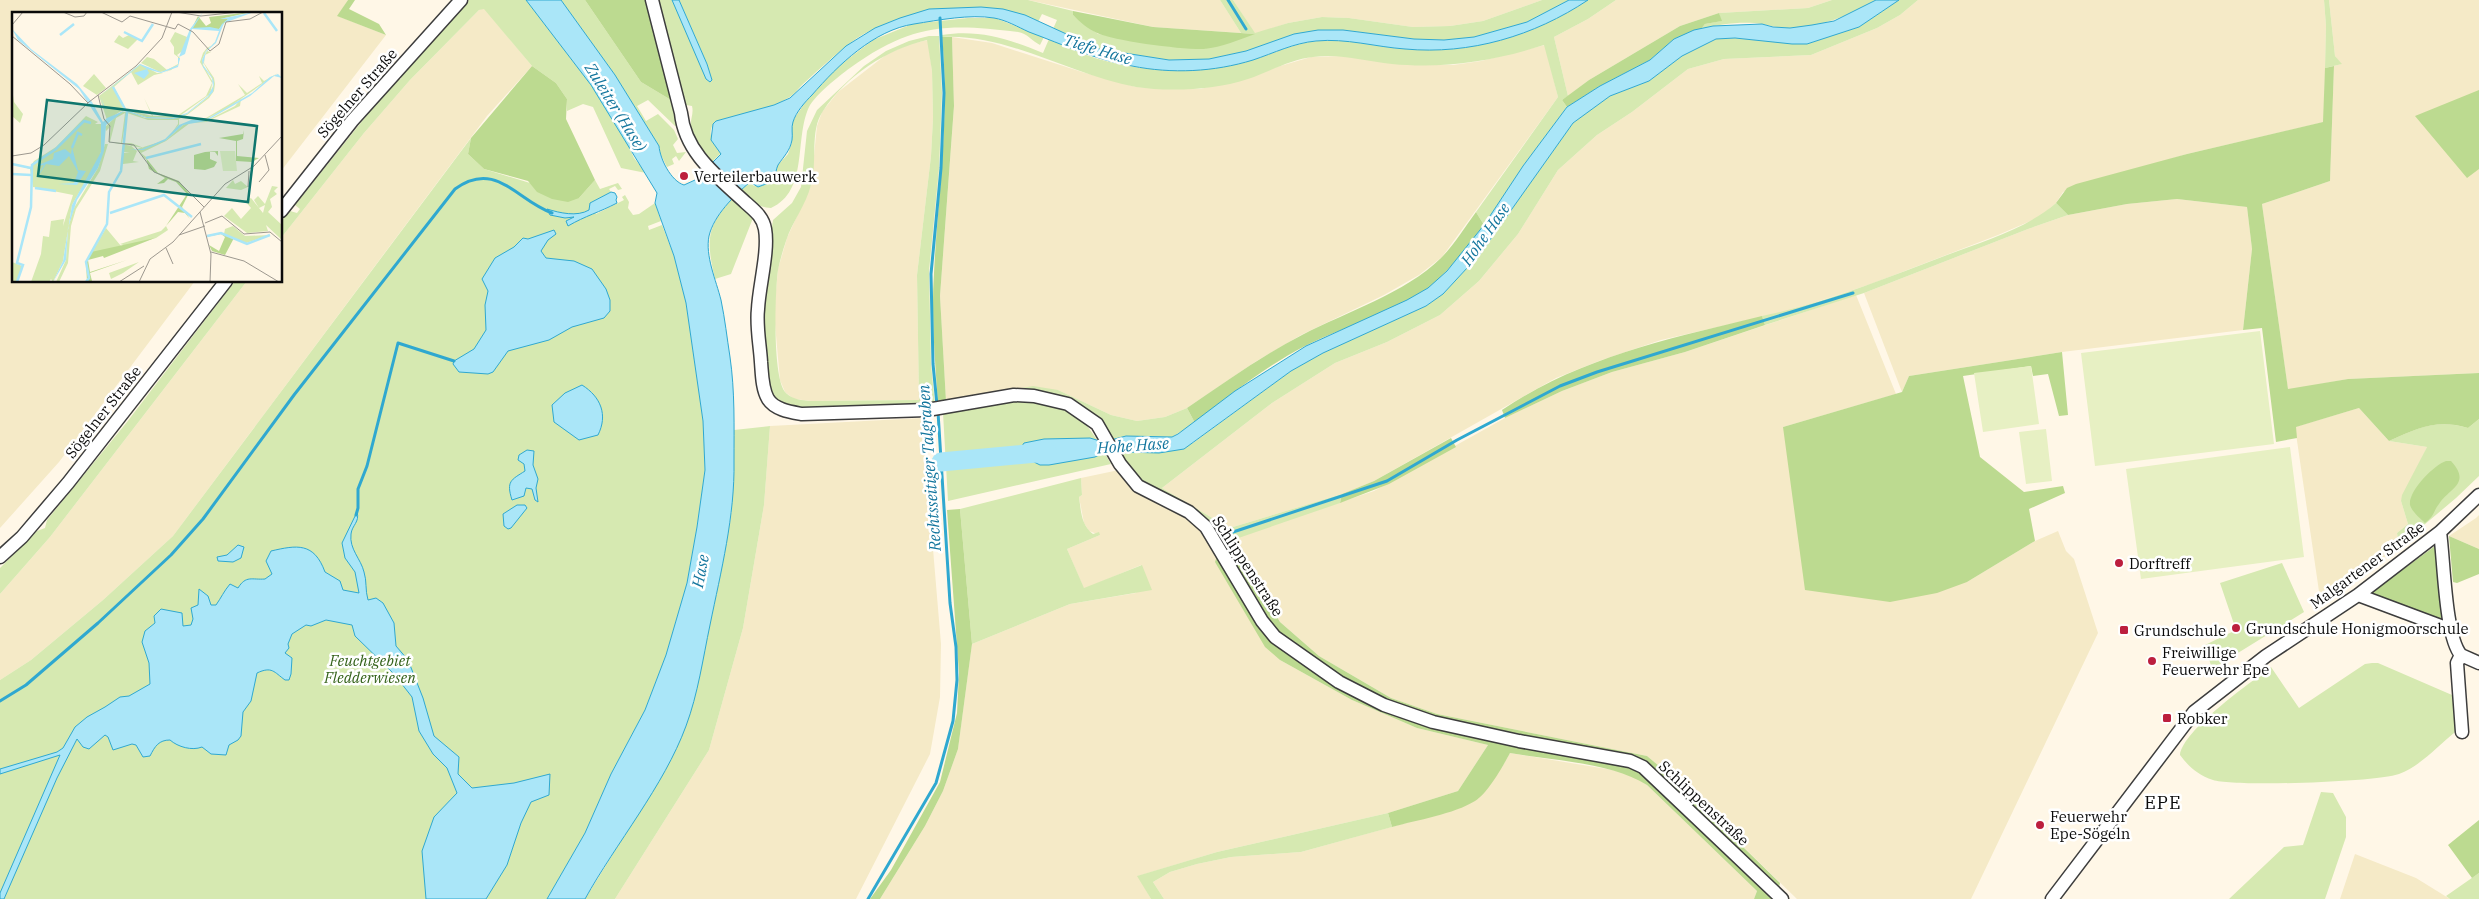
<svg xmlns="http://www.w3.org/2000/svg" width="2479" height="899" viewBox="0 0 2479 899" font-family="'IBM Plex Serif',serif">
  <rect width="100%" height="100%" fill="#fff7e7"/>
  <!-- farmland -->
  <path fill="#f5eac7" d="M 0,0 L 348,0 L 338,16 L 386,35 L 281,171 L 281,14 L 14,14 L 14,281 L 195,281 L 59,462 L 0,528 Z
    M 1028,0 L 1220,0 L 1241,33 L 1153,27 Z
    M 1233,0 L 1542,0 L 1483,21 L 1450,26 L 1413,27 L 1349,18 L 1322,17 L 1288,23 L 1255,34 Z
    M 1616,0 L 1832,0 L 1808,8 L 1719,13 L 1680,26 L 1589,80 L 1568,96 L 1554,37 L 1588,19 Z
    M 1918,0 L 2324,0 L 2326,26 L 2324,122 L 2187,154 L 2063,192 L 2056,203 L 2040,217 L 1998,235 L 1871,284 L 1792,310 L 1661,340 L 1599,361 L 1556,378 L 1374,481 L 1342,494 L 1223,530 L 1214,519 L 1162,488 L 1272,403 L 1335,363 L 1387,342 L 1440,315 L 1479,281 L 1518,234 L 1558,170 L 1597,135 L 1632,112 L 1688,69 L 1724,59 L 1811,55 L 1877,28 L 1900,15 Z
    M 2329,0 L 2479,0 L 2479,373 L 2348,379 L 2288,390 L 2262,204 L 2330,181 L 2334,66 L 2341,64 L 2335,56 Z
    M 484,8 L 532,66 L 487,116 L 173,536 L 103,600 L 31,660 L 0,680 L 0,594 L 50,537 L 247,281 L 281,281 L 281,238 L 364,133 L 410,80 L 479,10 Z
    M 952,37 L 992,43 L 1082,72 L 1136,87 L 1201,89 L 1311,57 L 1341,56 L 1417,65 L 1453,65 L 1481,61 L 1545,45 L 1558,97 L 1442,257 L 1419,275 L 1384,295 L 1301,335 L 1255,362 L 1187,408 L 1165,417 L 1137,421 L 1111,415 L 1058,390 L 946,401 L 940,296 L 954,107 Z
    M 928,40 L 932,71 L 933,118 L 931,156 L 917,275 L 919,400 L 811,401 L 794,399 L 785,392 L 780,380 L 774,313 L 778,269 L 787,238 L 811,185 L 817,126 L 822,112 L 838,92 L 887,54 L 910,44 Z
    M 2177,199 L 2247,207 L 2252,249 L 2243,330 L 2062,352 L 1909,376 L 1902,392 L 1864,293 L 2028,229 L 2068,215 L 2127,204 Z
    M 1856,295 L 1896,394 L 1783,427 L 1967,582 L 2035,541 L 2058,531 L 2066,551 L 2074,559 L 2098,633 L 1971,899 L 1797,899 L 1665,771 L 1647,756 L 1437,714 L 1391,698 L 1319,656 L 1280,622 L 1230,539 L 1374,491 L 1505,418 L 1562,391 L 1612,372 L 1685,352 Z
    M 2359,408 L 2389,441 L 2427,447 L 2401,501 L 2408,524 L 2397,533 L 2399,546 L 2321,605 L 2295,427 Z
    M 922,418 L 941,644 L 940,697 L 930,754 L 856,899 L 615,899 L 709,750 L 743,628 L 764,505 L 770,426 Z
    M 1119,470 L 1205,532 L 1280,660 L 1352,700 L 1417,728 L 1488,745 L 1458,791 L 1388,813 L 1217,852 L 1138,876 L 1151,899 L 880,899 L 925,826 L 943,791 L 958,749 L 972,644 L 1070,604 L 1136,593 L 1141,565 L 1084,589 L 1067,549 L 1100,535 L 1089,531 L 1084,523 L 1079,497 L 1082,495 L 1081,478 Z
    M 2479,515 L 2479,549 L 2449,536 L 2476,518 Z
    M 1510,753 L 1613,770 L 1634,776 L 1647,785 L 1757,891 L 1754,899 L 1164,899 L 1153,882 L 1170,872 L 1197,864 L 1231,857 L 1301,852 L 1460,808 L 1502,767 Z
    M 2355,854 L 2416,878 L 2450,899 L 2340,899 Z"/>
  <!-- green -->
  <path fill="#d6e9b1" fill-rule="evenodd" d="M 469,0 L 526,0 L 591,85 L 627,142 L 634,158 L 646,173 L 621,168 L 593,107 L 583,104 L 567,111 L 567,99 L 556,83 L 532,66 L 484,9 L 479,10 L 410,80 L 364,133 L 281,238 L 281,221 L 290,211 L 297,213 L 300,209 L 295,205 L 395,80 L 401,79 L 402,72 L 455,12 Z
    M 561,0 L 585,0 L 641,82 L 671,100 L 677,125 L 675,126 L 648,100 L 637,106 L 646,121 L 658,114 L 674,130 L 678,139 L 673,145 L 677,153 L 686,152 L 679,161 L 676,156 L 672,159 L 674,164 L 667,167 L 660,153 L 659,146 L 615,75 Z
    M 658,0 L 672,0 L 712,80 L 707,64 L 679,0 L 1028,0 L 1073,11 L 1073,15 L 1098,34 L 1173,46 L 1203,49 L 1254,34 L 1241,33 L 1220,0 L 1233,0 L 1255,33 L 1288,23 L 1322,17 L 1349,18 L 1413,27 L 1450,26 L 1483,21 L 1542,0 L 1569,0 L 1527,22 L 1474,37 L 1444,40 L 1414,39 L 1343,30 L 1294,34 L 1246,51 L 1209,59 L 1169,60 L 1099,49 L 1053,29 L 1057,20 L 1042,14 L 1038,22 C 979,0 895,6 845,47 C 830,59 816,72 802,85 C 798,89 794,95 788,98 C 771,109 737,115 716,121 C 705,131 713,145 721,153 L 711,163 C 702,153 692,140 691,127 C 690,119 694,114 692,106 L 686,105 L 681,99 Z
    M 1588,0 L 1616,0 L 1588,19 L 1554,37 L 1568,96 L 1562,100 L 1567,107 L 1523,166 L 1484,225 L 1476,212 L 1558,97 L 1544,45 C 1494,61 1444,69 1392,64 C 1365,61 1339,53 1313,57 C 1291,59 1269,72 1248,79 C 1216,90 1169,92 1136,87 C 1073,76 1007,33 942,37 L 942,35 C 979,29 1009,39 1043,53 L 1049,39 C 1064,46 1080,53 1095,58 C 1143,73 1197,73 1245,62 C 1270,56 1292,43 1318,41 C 1347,38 1376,47 1405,49 C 1470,55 1534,36 1588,0 Z
    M 1832,0 L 1876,0 C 1848,16 1821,27 1789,28 C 1779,28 1772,26 1762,24 C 1744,21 1719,24 1701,29 L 1705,24 L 1721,21 L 1719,13 L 1808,8 Z
    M 1899,0 L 1918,0 L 1900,15 L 1877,28 L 1811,55 L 1724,59 L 1688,69 L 1632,112 L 1597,135 L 1558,170 L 1518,234 L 1479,281 L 1440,315 L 1387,342 L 1335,363 L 1272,403 L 1162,488 L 1214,519 L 1223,530 L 1342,494 L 1340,503 L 1221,544 L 1158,491 L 1136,478 L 1126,466 L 1118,449 L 1124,452 L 1159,453 L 1193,443 L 1291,371 L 1323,353 L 1426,306 L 1443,294 L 1480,254 L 1573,123 L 1610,96 L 1649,81 L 1682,56 L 1716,39 L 1735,38 L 1807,44 L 1859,27 Z
    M 2324,0 L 2329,0 L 2335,56 L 2342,64 L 2325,68 L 2326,26 Z
    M 968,18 L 995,18 L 1044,37 L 1040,45 C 1032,41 1027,33 1018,32 C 946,23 911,24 850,68 C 839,76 815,95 809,107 C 794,139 809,191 771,208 C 757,207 750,201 740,191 L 750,182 L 754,186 L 775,177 L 777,166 L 788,154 L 792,142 L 792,122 L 804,104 L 836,68 L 873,40 L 912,24 Z
    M 929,36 L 939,36 L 942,93 L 939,169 L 929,271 L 931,364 L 935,405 L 790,408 L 778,401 L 769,388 L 760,306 L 773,220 L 792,203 L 801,187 L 807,131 L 817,110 L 864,66 L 886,51 L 909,41 ZM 927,40 L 932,71 L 933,118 L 931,156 L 917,275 L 919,400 L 811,401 C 802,400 793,400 786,393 C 772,380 775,291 778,270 C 780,260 783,250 786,241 C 792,222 806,205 811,185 C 818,163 809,131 823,111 C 846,76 887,49 927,40 Z
    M 471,138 L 468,154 L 484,169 L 579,198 L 595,180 L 600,189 L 618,183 L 622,189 L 618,190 L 615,186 L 609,189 L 611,192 L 590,203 L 596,214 L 624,200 L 622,197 L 625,195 L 629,202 L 628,208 L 633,215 L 639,214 L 655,203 L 661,221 L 648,226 L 649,230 L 662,225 L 674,256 L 686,303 L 703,421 L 705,470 L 697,527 L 687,583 L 666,655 L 645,710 L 611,774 L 585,833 L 547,899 L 0,899 L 0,680 L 31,660 L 103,600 L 173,536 Z
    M 734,197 L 753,218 L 731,274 L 715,279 C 706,240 706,227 734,197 Z
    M 2056,203 L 2068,215 L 2028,229 L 1864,293 L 1765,325 L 1762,316 C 1826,303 1886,278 1947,255 C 1984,241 2026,229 2056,203 Z
    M 235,281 L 247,281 L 50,537 L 0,594 L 0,568 L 37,531 L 45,528 L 47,520 L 127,422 Z
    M 1033,386 L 1058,390 L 1111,415 L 1137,421 L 1165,417 L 1187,408 L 1195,423 L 1172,437 L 1126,436 L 1112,440 L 1052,394 L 938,403 Z
    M 1017,401 C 1074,405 1084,414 1111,464 L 948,501 L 943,413 Z
    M 2479,419 L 2479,476 L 2456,498 L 2399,546 L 2397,533 L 2408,524 L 2401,501 L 2402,495 L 2427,447 L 2389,441 C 2419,428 2435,419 2468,428 Z
    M 770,426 L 764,505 L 743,628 L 709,750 L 615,899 L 585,899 L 657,783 L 686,726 L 697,685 L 731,517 L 734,465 L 734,430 Z
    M 1081,478 L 1082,495 L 1079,497 C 1081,511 1081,525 1093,534 L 1099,532 L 1100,535 L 1067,549 L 1084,588 L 1142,565 L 1152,590 L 1070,604 L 972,644 L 960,509 Z
    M 2282,563 L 2304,612 L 2212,669 L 2205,645 L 2236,630 L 2220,583 Z
    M 2372,663 L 2378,663 L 2452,695 L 2455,698 L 2457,726 L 2454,733 C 2438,746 2419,767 2399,774 C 2377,782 2235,787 2213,780 C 2198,775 2189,767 2180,755 C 2183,730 2250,683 2271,667 L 2299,708 L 2365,664 Z
    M 2321,792 L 2333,793 L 2346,817 L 2346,837 L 2325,899 L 2229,899 L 2284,847 L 2303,845 Z
    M 1388,813 L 1392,827 L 1301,852 L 1231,857 L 1197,864 L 1170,872 L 1153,882 L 1164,899 L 1151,899 L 1137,876 L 1217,852 Z
    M 2479,873 L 2479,899 L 2450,899 L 2446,896 Z"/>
  <!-- forest -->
  <path fill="#bcda90" d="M 348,0 L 355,0 L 349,9 L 379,24 L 386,35 L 337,16 Z
    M 585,0 L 647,0 L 671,100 L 641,82 Z
    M 1073,11 L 1153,27 L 1255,34 C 1239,40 1222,47 1204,49 C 1184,50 1114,41 1097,33 C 1088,29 1080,22 1073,15 Z
    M 1719,13 L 1722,21 L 1705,24 L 1701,29 L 1674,39 L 1650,60 L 1600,86 L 1567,107 L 1562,100 L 1589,80 L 1680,26 Z
    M 942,37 L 952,37 L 954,106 L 940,296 L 946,401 L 938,403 C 935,360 931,316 934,273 C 938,194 950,117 942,37 Z
    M 532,66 L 556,83 L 567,99 L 566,119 L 595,180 L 579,198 L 568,202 L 552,199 L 537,192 L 528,181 L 484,169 L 468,154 L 471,138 Z
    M 2334,66 L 2330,181 L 2262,204 L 2288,389 L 2348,379 L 2479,373 L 2479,419 L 2468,428 C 2436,419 2419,428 2389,441 L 2359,408 L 2296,427 L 2297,438 L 2276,442 L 2262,328 L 2243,330 L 2252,249 L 2247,207 L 2177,199 L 2127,204 L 2068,215 L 2056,203 L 2067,188 L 2076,184 L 2187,154 L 2323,122 L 2325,68 Z
    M 2479,90 L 2479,169 L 2467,178 L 2415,116 Z
    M 1476,212 L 1484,225 C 1466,247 1450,271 1428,288 C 1393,312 1346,326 1307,345 C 1269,364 1228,396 1195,423 L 1187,408 C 1224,383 1261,356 1302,335 C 1348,311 1404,294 1441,258 C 1454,245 1465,227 1476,212 Z
    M 1762,316 L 1765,325 L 1685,352 L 1612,372 L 1562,391 L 1505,418 L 1502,410 C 1580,357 1672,338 1762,316 Z
    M 2062,352 L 2068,415 L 2059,416 L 2048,374 L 2033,376 L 2031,366 L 1963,376 L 1980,457 L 2024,492 L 2063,486 L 2065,493 L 2029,509 L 2035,541 L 1967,582 L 1937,593 L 1890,602 L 1805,590 L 1783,427 L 1902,392 L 1909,376 Z
    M 1451,438 L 1456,447 L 1389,484 L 1340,503 L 1342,494 L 1374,481 Z
    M 2446,461 L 2451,461 C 2472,484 2449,488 2439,504 C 2432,513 2436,514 2425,523 C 2421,519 2412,512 2410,505 C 2408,491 2434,465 2446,461 Z
    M 960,509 L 972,644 L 958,749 L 943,791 L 925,826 L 880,899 L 870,899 L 891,870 L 940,782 L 957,713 L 959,673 L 947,510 Z
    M 2449,536 L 2479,549 L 2479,574 L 2457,583 L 2453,582 Z
    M 1230,539 L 1280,622 L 1319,656 L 1391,698 L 1437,714 L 1647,756 L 1665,771 L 1780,883 L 1776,899 L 1754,899 L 1757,891 L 1647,785 C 1613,763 1551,760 1510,753 C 1503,766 1488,793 1475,801 C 1454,814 1417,820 1392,827 L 1388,813 L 1458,791 L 1488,745 L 1417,728 L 1352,700 L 1280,660 L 1265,647 L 1215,562 L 1221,544 Z
    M 2435,546 L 2444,621 L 2371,593 Z
    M 2479,820 L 2479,873 L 2472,878 L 2448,845 Z"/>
  <!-- pitch -->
  <path fill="#e7f0c3" d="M 2260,331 L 2274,444 L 2095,466 L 2081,353 Z
    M 2031,366 L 2039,424 L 1983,432 L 1974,373 Z
    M 2046,429 L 2052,481 L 2026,484 L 2019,432 Z
    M 2290,447 L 2304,557 L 2141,579 L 2126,469 Z"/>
  <!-- water -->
  <path fill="#aae6f8" stroke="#2fa8d0" d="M 526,0 L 561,0 L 615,75 L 659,146 C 660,159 671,181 684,185 L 695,180 L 721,154 L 711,140 L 713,124 L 716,121 L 774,105 L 790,98 L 846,46 L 875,28 L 900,18 L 929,9 L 981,7 L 1003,9 L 1025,15 L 1099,49 L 1169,60 L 1209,59 L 1246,51 L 1294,34 L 1318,30 L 1343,30 L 1414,39 L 1444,40 L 1474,37 L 1527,22 L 1569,0 L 1588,0 C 1534,36 1470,55 1405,49 C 1376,47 1346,38 1316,41 C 1294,43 1274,53 1253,60 C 1214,72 1172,74 1132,66 C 1096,60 1064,45 1029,32 C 1018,27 1006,20 994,18 C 970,14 939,20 914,24 C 874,30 838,65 812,95 C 805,102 796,112 793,122 C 791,127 793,135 792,140 C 790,151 784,156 778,165 C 776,169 776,174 774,178 C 771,183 763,185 758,187 L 750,182 C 734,196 714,215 709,236 C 705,256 716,280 721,300 C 725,319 727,338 730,357 C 735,391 734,427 734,461 C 735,516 721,571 710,625 C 703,658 698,694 686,726 C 664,786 616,843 585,899 L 547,899 L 585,833 L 611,774 L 645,710 L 666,655 L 687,583 L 697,527 L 705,470 L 703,421 L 686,303 L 674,256 L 655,203 L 657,193 L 591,85 Z
    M 672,0 L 679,0 L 707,64 L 712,80 L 710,82 L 706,79 Z
    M 1876,0 L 1899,0 L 1859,27 L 1807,44 L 1792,44 L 1735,38 L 1716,39 L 1682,56 L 1649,81 L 1610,96 L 1573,123 L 1480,254 L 1443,294 L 1426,306 L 1323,353 L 1291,371 L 1184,449 L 1159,453 L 1124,452 L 1118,449 L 1107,451 L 1095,457 L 1049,465 L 1040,465 L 1022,456 L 1022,446 L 1024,443 L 1044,439 L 1090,438 L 1103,442 L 1126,436 L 1172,437 L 1178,434 L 1235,391 L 1306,346 L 1407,300 L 1428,288 L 1447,271 L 1484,225 L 1523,166 L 1567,107 L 1600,86 L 1650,60 L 1674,39 L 1694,30 L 1713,26 L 1762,24 L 1773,27 L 1790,28 L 1812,25 L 1834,21 Z
    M 611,192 L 615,193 L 617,197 L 616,200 L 617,203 C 600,212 585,216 568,226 L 566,221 L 574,217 L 565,218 L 550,215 L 547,209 C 560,213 577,217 589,210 L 590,203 Z
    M 554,230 L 556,234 L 548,240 L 541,251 L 546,258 L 574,261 L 592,269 L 606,289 L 610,300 L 610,311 L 604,318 L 572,327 L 549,340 L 508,351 L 493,372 L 488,374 L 459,372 L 453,364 L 454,361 L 474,349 L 486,330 L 485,305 L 488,291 L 482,279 L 495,258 L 514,247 L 523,238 L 528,239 Z
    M 582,385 C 601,397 608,415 598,435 L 579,440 L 554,422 L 552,405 L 565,393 Z
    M 527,450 L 534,451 L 533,465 L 538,479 L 536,488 L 538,502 L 535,500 L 532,489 L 526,488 L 524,496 L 512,500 C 506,481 511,480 525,471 L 524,464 L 518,460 L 519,455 Z
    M 517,505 L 525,505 L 527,508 L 511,528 L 508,529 L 504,526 L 503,514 Z
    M 357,512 C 360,522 352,525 351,534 C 349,549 361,559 364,572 C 367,581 365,590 368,600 L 376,598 L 383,603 L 394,623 L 396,646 L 408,660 L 423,698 L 434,736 L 459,757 L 458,774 L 472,788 L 514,783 L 550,774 L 549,795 L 531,802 L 521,823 L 507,865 L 486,899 L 426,899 L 422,851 L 434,817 L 457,793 L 447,768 L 433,754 L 419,731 L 412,697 L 394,674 L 355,636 L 352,625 L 326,620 L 311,626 L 306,625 L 292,634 L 288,644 L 289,648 L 285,653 L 292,658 L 291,674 L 289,680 L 285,680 C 274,672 272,666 257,673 L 251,701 L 243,712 L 241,736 L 238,740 L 229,745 L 226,755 L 211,754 L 202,747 C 192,751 178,747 170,740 C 159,740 155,746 150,756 L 143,757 L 136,745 L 132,744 L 113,750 L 108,737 L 105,735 L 89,749 L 83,747 L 77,739 L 57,778 L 4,899 L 0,899 L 0,893 L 60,755 L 0,774 L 0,769 L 57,752 L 63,748 L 75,727 L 87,717 L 105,707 L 120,697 L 129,696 L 150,684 L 149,663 L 142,642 L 145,631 L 155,623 L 154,616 L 161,609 L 182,613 L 183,626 L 191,625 L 193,619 L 191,608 L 198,605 L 199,589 L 208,596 L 211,605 L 216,605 C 221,598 224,591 230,584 L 238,588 C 246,575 252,580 265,579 L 272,574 L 266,561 L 271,551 C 297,545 314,542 325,572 L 340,581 L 343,590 L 359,593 L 355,572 L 345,558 L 342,543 Z
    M 238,545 L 244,547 L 241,558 L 233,562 L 218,561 L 217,557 L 227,555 Z"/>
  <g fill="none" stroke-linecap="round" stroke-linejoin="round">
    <!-- stream -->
    <path stroke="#2fa8d0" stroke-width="3" d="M 1228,0 L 1246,29
      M 937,405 L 933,364 L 931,274 L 941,168 L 944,93 L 940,18
      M 356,515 L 358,508 L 358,489 L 367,466 L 398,343 L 454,361
      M 1227,534 L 1387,481 L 1457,440 L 1560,386 L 1597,372 L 1853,293
      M 0,701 L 26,685 L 98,623 L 171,555 L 203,519 L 294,395 L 455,189 C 496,159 517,201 552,213
      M 868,899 L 936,783 L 953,721 L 957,680 L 956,647 L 950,603 L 938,412"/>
    <!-- river -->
    <path stroke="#aae6f8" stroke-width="19" d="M 941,462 L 1047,452"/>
    <!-- minor casing -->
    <g stroke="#3d3d3d" stroke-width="15">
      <path id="minor" d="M 652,0 L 681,113 C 685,153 718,177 746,203 C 755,211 763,217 765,229 C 769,251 759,286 758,309 C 756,326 760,345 761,362 C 762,374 762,389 768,399 C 775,410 791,412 802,414 L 927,410 L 1014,395 L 1034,396 L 1068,404 L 1097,424 L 1120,464 L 1138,486 L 1189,512 L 1206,527 L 1262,621 L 1275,637 L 1339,682 L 1384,705 L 1433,722 L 1519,741 L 1630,761 L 1643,767 L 1782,899
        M 281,211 L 352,121 L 461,0
        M 2440,532 C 2444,560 2445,637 2461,655 L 2457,663 L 2462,732
        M 0,557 L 22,537 L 68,483 L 226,281
        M 2358,595 L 2449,629
        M 2461,655 L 2479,663
        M 2052,899 L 2194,712 L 2266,656 L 2358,595 L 2440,532 L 2479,495"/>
    </g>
    <!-- minor -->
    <use href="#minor" stroke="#fff" stroke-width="12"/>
  </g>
  <!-- markers -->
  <g fill="#bc1f3e" stroke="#fff" stroke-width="2">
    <circle cx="684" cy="176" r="5"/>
    <circle cx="2119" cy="563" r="5"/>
    <circle cx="2236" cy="628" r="5"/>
    <rect x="2119" y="625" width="10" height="10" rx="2.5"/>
    <circle cx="2152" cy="661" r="5"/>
    <rect x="2162" y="713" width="10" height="10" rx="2.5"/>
    <circle cx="2040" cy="825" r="5"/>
  </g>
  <g text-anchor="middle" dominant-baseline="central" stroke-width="5" stroke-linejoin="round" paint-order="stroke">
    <!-- street labels -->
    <g font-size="15" fill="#0a0a0a" stroke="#fff">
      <text transform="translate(357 93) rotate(-49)">Sögelner Straße</text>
      <text transform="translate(103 412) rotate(-52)">Sögelner Straße</text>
      <text transform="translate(2367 565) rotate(-36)">Malgartener Straße</text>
      <text transform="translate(1248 566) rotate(57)">Schlippenstraße</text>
      <text transform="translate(1704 803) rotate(43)">Schlippenstraße</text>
    </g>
    <!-- poi labels -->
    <g font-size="15" fill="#0a0a0a" stroke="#fff" text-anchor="start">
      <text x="694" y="176">Verteilerbauwerk</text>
      <text x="2129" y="563">Dorftreff</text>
      <text x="2246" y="628">Grundschule Honigmoorschule</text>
      <text x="2134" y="630">Grundschule</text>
      <text x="2162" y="652">Freiwillige<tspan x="2162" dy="17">Feuerwehr Epe</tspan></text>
      <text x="2177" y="718">Robker</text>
      <text x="2050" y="816">Feuerwehr<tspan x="2050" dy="17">Epe-Sögeln</tspan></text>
    </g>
    <!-- park labels -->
    <g font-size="15" font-style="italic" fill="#34621a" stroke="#fff">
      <text x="370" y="660">Feuchtgebiet<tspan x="370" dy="17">Fledderwiesen</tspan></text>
    </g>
    <!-- water labels -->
    <g font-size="16" font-style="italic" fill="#12759d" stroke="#fff">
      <text transform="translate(1098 49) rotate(17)">Tiefe Hase</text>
      <text transform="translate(616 107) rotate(58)">Zuleiter (Hase)</text>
      <text transform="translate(1485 234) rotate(-55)">Hohe Hase</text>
      <text transform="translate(1133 445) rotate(-4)">Hohe Hase</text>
      <text transform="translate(929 468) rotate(-94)">Rechtsseitiger Talgraben</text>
      <text transform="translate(700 571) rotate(-79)">Hase</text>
    </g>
    <!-- quarter labels -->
    <g font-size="18" letter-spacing="1" fill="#0a0a0a" stroke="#fff">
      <text x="2163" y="802">EPE</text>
    </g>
  </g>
  <!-- overview -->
  <g transform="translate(12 12)">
    <rect width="270" height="270" fill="#fff7e7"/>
    <path d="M 163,20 L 175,25 L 172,38 L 165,43 L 168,46 L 166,53 L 159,58 L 167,55 L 151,61 L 142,63 L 126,73 L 119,60 L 102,75 L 113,97 L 140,104 L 132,86 L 141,104 L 165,104 L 194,84 L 200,71 L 188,50 L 191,41 L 195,36 L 202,32 L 207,20 L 203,30 L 194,39 L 190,48 L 201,68 L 198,82 L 165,106 L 134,105 L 118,99 L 109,99 L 95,108 L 87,84 L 100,74 L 128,52 L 145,61 L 151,61 L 158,58 L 148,60 L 129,51 L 135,45 L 142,47 L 155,58 L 166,52 L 166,45 L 162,42 L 162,35 L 158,29 ZM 107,23 L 111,26 L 117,23 L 126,27 L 116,37 L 102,30 ZM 195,39 L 199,40 L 193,43 L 192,51 L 202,66 L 203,72 L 202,79 L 197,86 L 175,103 L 167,107 L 167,113 L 159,122 L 166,112 L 166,108 L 136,108 L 115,101 L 110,131 L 119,131 L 132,136 L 97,130 L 99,114 L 94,119 L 93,115 L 109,100 L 119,100 L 133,106 L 160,107 L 175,102 L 196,85 L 202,72 L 191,53 L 193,43 ZM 113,101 L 109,131 L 98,130 L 104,106 ZM 266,61 L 216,96 L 192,108 L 179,108 L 194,106 L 233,83 L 226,72 L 235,81 L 250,71 L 247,64 L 252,69 ZM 82,62 L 94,76 L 85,83 L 71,74 ZM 0,76 L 2,90 L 11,102 L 8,111 L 0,104 ZM 229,87 L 228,94 L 194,110 L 178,111 L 154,129 L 129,141 L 134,145 L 144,144 L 133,147 L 125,137 L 154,128 L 171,113 L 180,109 L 194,109 L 223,94 ZM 74,104 L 86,110 L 83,112 L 89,112 L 91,131 L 88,144 L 60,193 L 51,249 L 41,270 L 39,267 L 37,270 L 19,270 L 29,242 L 31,224 L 37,225 L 39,209 L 52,207 L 51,214 L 61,183 L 21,175 L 18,157 L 0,152 L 18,156 L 22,149 L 44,135 ZM 93,132 L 96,132 L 88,159 L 64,197 L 59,214 L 56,251 L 47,270 L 44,270 L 54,248 L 56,216 L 62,196 L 86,156 ZM 117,132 L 125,139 L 121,149 L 127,150 L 111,152 L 111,141 L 118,140 L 110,140 L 111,133 ZM 221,168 L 223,172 L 229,169 L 236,175 L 229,178 L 214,176 ZM 260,174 L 266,175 L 262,179 L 265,182 L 258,187 L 260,195 L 256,200 L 270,213 L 270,228 L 254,213 L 256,219 L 235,221 L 212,204 L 220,196 L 229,207 L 239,196 L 233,189 L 239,186 L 251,201 L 253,193 L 247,196 L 242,188 L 246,184 L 253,192 ZM 154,214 L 156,218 L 144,226 L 115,234 L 108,232 L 149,219 ZM 221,214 L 233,224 L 258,223 L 234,231 L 212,222 L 213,217 ZM 94,216 L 109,234 L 79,242 L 86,230 ZM 0,250 L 10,254 L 5,270 L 0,270 ZM 127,250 L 111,261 L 99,267 L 97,261 Z" fill="#d6e9b1" fill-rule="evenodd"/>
    <path d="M 239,0 L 208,7 L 217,6 L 207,17 L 180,16 L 186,4 L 194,14 L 199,11 L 197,5 ZM 232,118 L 231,127 L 225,129 L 225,144 L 247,146 L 240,150 L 224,149 L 224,129 L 207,126 L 231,122 ZM 206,139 L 206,144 L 203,140 L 198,140 L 198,147 L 205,150 L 202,155 L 193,158 L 182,157 L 182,143 L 193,140 ZM 134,146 L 146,161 L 167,169 L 177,181 L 170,195 L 178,207 L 173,201 L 166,200 L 154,214 L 175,182 L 164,170 L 156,167 L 152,171 L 145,172 L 153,166 L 137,157 ZM 209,221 L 222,226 L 213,243 L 200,239 L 197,233 L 207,239 L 213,225 L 209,222 L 194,225 ZM 143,226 L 92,246 L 91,244 L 76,248 L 78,260 L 115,248 L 78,261 L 80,269 L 75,270 L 74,250 L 79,240 Z" fill="#bcda90"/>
    <path d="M 208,139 L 223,139 L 225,159 L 211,159 Z" fill="#e7f0c3"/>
    <path d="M 191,0 L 181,16 L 198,15 L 207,17 L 210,12 L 216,7 L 208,7 L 242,0 L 212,11 L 204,31 L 194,40 L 191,53 L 200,65 L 202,70 L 201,80 L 196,85 L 175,102 L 166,106 L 160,107 L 135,106 L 112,99 L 94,113 L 92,139 L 86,156 L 65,188 L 56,216 L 54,248 L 41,270 L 51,249 L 60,193 L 89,140 L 89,111 L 67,77 L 6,28 L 0,17 L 19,37 L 65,72 L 80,90 L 91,110 L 95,106 L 114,98 L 134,105 L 160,106 L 175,101 L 196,84 L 201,75 L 200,66 L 191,55 L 190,48 L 194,39 L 203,30 L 207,19 L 180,17 L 173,42 L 167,45 L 178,17 ZM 166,46 L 168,46 L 166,55 L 149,61 L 135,57 L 137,61 L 132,67 L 122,61 L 135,57 L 128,53 L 113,65 L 88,84 L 92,93 L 95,102 L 88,84 L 128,52 L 149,60 L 166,53 ZM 266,62 L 270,66 L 262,64 L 238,84 L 194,109 L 171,113 L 153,129 L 131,138 L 117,137 L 130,137 L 153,127 L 167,113 L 179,108 L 195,107 L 240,81 L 258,65 ZM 60,135 L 66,158 L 74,159 L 65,173 L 46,172 L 62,171 L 66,160 L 57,144 L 47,154 L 34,152 L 23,169 L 32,153 L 24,154 L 41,147 L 42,141 L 53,137 L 59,142 Z" fill="#aae6f8"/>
    <path fill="none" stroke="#aae6f8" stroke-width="2.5" d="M 252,1 L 265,19M 112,20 L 130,29 L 141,12M 48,23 L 62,12M 101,75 L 113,97M 60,136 L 66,121 L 70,123M 134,146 L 189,132M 0,152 L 19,156M 0,162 L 19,163M 23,176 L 44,179M 98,201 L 152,183 L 180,205M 195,224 L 209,221 L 235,232 L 258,223M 5,270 L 11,253 L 5,251 L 19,195 L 20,153 L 44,137 L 72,109 L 79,111M 74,270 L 77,266 L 74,250 L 95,212 L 97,180 L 109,159 L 115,100"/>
    <path fill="none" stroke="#9d988f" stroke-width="1" d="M 51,0 L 63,5 L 72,4 L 75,0M 89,0 L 110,10 L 118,4 L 163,17 L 166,12 L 181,20 L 198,39 L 207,32 L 214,10 L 238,7 L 251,0M 164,0 L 189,4 L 227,0M 0,13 L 11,0M 0,24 L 58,72 L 76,91M 86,83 L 92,107 L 98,114 L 97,130 L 122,133 L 142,160 L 167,170 L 192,195M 0,144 L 19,141 L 32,133 L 77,90 L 124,54 L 150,26 L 160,0M 247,170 L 257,158 L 253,143M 236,175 L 237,159M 188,200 L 199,242 L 198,270M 193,211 L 210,204 L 232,222 L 258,220 L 270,230M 167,223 L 193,214M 154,236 L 161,252M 199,240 L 232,249 L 267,270M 107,270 L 132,254M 127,270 L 138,247 L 161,230 L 213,172 L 242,154 L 270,124"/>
    <path fill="#0f766e" fill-opacity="0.15" stroke="#0f766e" stroke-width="2.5" d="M 35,88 L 245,114 L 236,190 L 26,164 Z"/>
    <rect width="270" height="270" fill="none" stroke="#0a0a0a" stroke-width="2.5"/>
  </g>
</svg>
